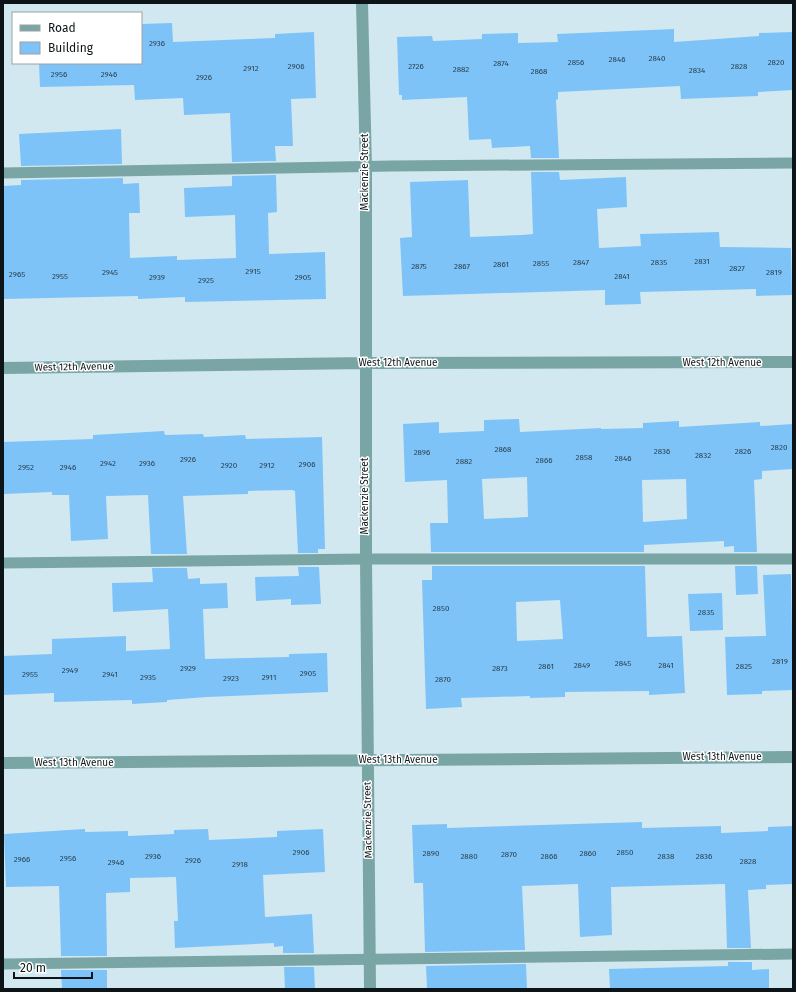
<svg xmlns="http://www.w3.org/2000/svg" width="796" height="992" viewBox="0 0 796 992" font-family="'Fira Sans',sans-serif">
  <rect width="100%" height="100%" fill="#d1e8f0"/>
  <!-- building -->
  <path fill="#7ec3f8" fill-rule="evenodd" d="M 172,23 L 173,42 L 275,38 L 275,34 L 314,32 L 316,98 L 291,99 L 293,146 L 275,146 L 276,161 L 232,162 L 230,113 L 184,115 L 183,98 L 135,100 L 134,85 L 40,87 L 39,63 L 141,63 L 141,24 Z
    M 674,29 L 674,42 L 759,36 L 759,33 L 793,32 L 793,90 L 758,92 L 758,96 L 681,99 L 680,86 L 558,92 L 558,99 L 556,100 L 559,158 L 531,158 L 530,146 L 492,148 L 491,139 L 469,140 L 467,97 L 402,100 L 402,95 L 399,95 L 397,37 L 432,36 L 433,41 L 482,39 L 482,34 L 518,33 L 518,43 L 558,42 L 557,34 Z
    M 121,129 L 122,164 L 21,166 L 19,134 Z
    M 531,172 L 559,172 L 560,180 L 626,177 L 627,207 L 597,209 L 599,248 L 641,246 L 640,234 L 719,232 L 720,247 L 791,248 L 792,295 L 756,296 L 756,289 L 640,292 L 641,304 L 605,305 L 605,290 L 403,296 L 400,238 L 412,237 L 410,182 L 468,180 L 470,237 L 522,235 L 533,234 Z
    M 276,175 L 277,212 L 268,213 L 269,254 L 325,252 L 326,299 L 185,302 L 185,297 L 138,299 L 138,296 L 3,299 L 3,186 L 21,185 L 21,180 L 123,178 L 123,184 L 139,183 L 140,213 L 129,213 L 130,258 L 177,256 L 177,260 L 236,258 L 235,215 L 185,217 L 184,188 L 232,186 L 232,176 Z
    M 519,419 L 520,432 L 601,428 L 601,429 L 643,428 L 643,423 L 679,421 L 679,427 L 760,422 L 760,426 L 793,424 L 793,469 L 762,471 L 762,479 L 754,480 L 757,552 L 734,552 L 734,546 L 724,547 L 724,541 L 644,545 L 644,552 L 431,552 L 430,523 L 448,523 L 447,480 L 405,482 L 403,424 L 439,422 L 439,433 L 484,431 L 484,420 ZM 527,477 L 528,517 L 484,519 L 482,479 ZM 686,479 L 687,519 L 643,522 L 642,480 Z
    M 164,431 L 165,435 L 203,434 L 204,437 L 245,435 L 246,439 L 322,437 L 325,549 L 318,549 L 318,553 L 298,553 L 295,491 L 292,490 L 248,491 L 248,494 L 183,496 L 187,554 L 151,554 L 148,495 L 106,496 L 108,539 L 71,541 L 69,495 L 52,495 L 52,492 L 3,494 L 3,442 L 93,439 L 93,435 Z
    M 432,566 L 645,566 L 647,637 L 682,636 L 685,693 L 649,695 L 649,691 L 565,692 L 565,697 L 530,698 L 530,696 L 461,698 L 462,707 L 426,709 L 422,580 L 432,580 ZM 560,600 L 563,639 L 517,641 L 516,602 Z
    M 735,566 L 757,566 L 758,594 L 736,595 Z
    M 298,567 L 319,567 L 321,604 L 291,605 L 291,599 L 256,601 L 255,577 L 299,576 Z
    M 152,568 L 187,568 L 188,579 L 200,578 L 200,584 L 227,583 L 228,608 L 203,609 L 205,659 L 289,657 L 289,654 L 327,653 L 328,692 L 207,697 L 167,700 L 167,702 L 132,704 L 132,700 L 54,702 L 54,693 L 3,695 L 3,656 L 52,654 L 52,639 L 126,636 L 126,651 L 170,649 L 168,609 L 113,612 L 112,583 L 153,582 Z
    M 791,574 L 793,690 L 762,691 L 762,694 L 727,695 L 725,637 L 766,636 L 763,575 Z
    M 722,593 L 723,630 L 690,631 L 688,594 Z
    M 642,822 L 642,828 L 721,826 L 721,833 L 768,831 L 768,827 L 793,826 L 793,884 L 766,885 L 766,889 L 748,890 L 751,948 L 727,948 L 725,884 L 611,887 L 612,935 L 580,937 L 578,884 L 522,886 L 525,950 L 425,952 L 423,883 L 414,883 L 412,825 L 447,824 L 447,828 Z
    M 85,829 L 85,832 L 128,831 L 128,836 L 174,834 L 174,830 L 208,829 L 209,840 L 277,837 L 277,831 L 323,829 L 325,872 L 263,875 L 265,917 L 312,914 L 314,953 L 283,953 L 283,946 L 274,947 L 274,943 L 175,948 L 174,921 L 178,921 L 176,877 L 130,878 L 130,892 L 106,893 L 107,956 L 61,956 L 59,886 L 6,887 L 4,834 Z
    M 728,962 L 752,962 L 752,970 L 769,969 L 769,989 L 610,989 L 609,969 L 728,966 Z
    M 526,964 L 527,989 L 427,989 L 426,966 Z
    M 284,967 L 314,967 L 315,989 L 285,989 Z
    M 61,970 L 107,970 L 107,989 L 62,989 Z"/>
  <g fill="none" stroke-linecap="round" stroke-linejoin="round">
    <!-- service -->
    <path stroke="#7aa5a5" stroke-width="11" d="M 3,173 L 392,166 L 793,163
      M 3,563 L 366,559 L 793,559
      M 3,964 L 793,954"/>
    <!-- minor -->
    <path stroke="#7aa5a5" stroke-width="12" d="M 362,3 L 366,168 L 366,559 L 370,989
      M 3,368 L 365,363 L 793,362
      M 3,763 L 793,757"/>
  </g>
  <g text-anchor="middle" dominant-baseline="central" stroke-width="3" stroke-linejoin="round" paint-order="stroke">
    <!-- number labels -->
    <g font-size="8" fill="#28404f">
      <text x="157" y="43">2936</text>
      <text x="657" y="58">2840</text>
      <text x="617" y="59">2846</text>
      <text x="576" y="62">2856</text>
      <text x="776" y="62">2820</text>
      <text x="501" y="63">2874</text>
      <text x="296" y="66">2906</text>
      <text x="416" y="66">2726</text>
      <text x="739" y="66">2828</text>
      <text x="251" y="68">2912</text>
      <text x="461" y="69">2882</text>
      <text x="697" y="70">2834</text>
      <text x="539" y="71">2868</text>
      <text x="59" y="74">2956</text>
      <text x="109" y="74">2946</text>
      <text x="204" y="77">2926</text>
      <text x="702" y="261">2831</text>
      <text x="581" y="262">2847</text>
      <text x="659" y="262">2835</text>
      <text x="541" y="263">2855</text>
      <text x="501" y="264">2861</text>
      <text x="419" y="266">2875</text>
      <text x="462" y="266">2867</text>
      <text x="737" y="268">2827</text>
      <text x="253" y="271">2915</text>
      <text x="110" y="272">2945</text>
      <text x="774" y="272">2819</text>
      <text x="17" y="274">2965</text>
      <text x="60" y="276">2955</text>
      <text x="622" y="276">2841</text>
      <text x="157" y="277">2939</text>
      <text x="303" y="277">2905</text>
      <text x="206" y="280">2925</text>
      <text x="779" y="447">2820</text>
      <text x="503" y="449">2868</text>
      <text x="662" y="451">2836</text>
      <text x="743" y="451">2826</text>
      <text x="422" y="452">2896</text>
      <text x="703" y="455">2832</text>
      <text x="584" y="457">2858</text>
      <text x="623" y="458">2846</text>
      <text x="188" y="459">2926</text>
      <text x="544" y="460">2866</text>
      <text x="464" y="461">2882</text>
      <text x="108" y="463">2942</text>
      <text x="147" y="463">2936</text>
      <text x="307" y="464">2906</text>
      <text x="229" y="465">2920</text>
      <text x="267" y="465">2912</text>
      <text x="26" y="467">2952</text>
      <text x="68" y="467">2946</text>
      <text x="441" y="608">2850</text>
      <text x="706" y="612">2835</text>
      <text x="780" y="661">2819</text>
      <text x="623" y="663">2845</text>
      <text x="582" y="665">2849</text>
      <text x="666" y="665">2841</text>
      <text x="546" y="666">2861</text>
      <text x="744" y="666">2825</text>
      <text x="188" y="668">2929</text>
      <text x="500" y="668">2873</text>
      <text x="70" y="670">2949</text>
      <text x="308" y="673">2905</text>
      <text x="30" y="674">2955</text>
      <text x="110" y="674">2941</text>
      <text x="148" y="677">2935</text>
      <text x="269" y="677">2911</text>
      <text x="231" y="678">2923</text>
      <text x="443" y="679">2870</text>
      <text x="301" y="852">2906</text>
      <text x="625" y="852">2850</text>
      <text x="431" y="853">2890</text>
      <text x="588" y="853">2860</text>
      <text x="509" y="854">2870</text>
      <text x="153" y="856">2936</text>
      <text x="469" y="856">2880</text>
      <text x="549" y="856">2866</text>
      <text x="666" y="856">2838</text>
      <text x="704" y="856">2836</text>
      <text x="68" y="858">2956</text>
      <text x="22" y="859">2966</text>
      <text x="193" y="860">2926</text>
      <text x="748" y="861">2828</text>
      <text x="116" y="862">2946</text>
      <text x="240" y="864">2918</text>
    </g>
    <!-- street labels -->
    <g font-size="10" fill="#0c1417" stroke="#fff">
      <text transform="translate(365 172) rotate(-90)">Mackenzie Street</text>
      <text x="398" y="363">West 12th Avenue</text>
      <text x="722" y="363">West 12th Avenue</text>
      <text transform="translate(74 367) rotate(-1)">West 12th Avenue</text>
      <text transform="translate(365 496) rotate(-90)">Mackenzie Street</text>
      <text x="722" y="757">West 13th Avenue</text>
      <text x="398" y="760">West 13th Avenue</text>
      <text x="74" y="763">West 13th Avenue</text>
      <text transform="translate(368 820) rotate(-91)">Mackenzie Street</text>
    </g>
  </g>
  <!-- border -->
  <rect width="796" height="992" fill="none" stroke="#0c1417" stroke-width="8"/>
  <!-- legend -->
  <rect x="12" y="12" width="130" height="52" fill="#ffffff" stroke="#9ea1a2"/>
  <rect x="20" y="25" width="20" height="6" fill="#7aa5a5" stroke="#9ea1a2"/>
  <text x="48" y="32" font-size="12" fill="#0c1417">Road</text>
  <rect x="20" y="42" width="20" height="12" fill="#7ec3f8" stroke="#9ea1a2"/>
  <text x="48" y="52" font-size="12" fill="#0c1417">Building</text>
  <!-- scale -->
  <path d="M14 972v6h78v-6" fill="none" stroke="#0c1417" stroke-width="2"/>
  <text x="20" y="972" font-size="12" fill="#0c1417" stroke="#ffffff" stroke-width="3" paint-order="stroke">20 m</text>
</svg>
